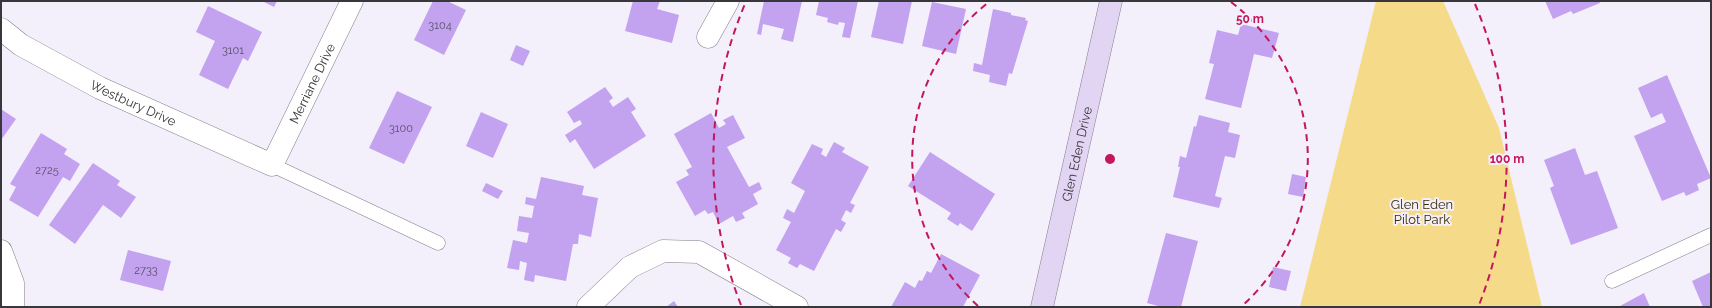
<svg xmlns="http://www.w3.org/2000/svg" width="1712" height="308" viewBox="0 0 1712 308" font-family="Raleway,sans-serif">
  <rect width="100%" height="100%" fill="#f3effb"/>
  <!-- park -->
  <path fill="#f5db89" d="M 1376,1 L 1443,1 L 1499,128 L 1542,307 L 1300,307 Z"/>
  <!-- building -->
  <path fill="#c3a2f0" d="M 262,1 L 277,1 L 274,7 Z
    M 433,1 L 447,1 L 466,10 L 444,55 L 414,40 Z
    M 633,1 L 660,1 L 657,9 L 679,15 L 672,43 L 625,31 Z
    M 764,1 L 802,1 L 793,42 L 781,39 L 784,29 L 763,24 L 761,35 L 757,34 Z
    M 819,1 L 858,1 L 850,38 L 842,37 L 845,23 L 839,22 L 838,25 L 827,22 L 828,18 L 816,15 Z
    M 879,1 L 912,1 L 903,44 L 871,37 Z
    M 1545,1 L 1599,1 L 1600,3 L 1573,14 L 1571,11 L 1553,19 Z
    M 932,2 L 966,9 L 956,54 L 922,46 Z
    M 208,6 L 262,32 L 248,61 L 243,58 L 228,89 L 199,75 L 215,41 L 196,32 Z
    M 993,9 L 1011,13 L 1011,15 L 1026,18 L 1025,20 L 1028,21 L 1012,74 L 1009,73 L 1006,86 L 989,82 L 990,75 L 973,71 L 974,63 L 982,65 Z
    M 1241,24 L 1279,33 L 1272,58 L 1254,54 L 1241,108 L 1205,99 L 1214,64 L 1209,63 L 1217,30 L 1238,35 Z
    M 516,45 L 530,51 L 523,66 L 510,60 Z
    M 1667,75 L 1711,178 L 1697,184 L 1699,190 L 1686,196 L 1684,192 L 1662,201 L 1634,136 L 1666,122 L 1662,113 L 1651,118 L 1638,88 Z
    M 605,87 L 613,98 L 609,101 L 613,107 L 628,97 L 636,109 L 631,112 L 646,136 L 594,169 L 575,139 L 570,143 L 565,135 L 582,124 L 580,120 L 574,123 L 567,112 Z
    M 397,91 L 432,107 L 404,164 L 369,148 Z
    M 1,109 L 16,119 L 1,140 Z
    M 481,112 L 508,124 L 493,158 L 466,146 Z
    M 711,113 L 719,128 L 726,124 L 723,120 L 733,115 L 745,138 L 727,147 L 749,187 L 759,182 L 762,189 L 753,194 L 758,204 L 742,213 L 745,218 L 736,222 L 733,216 L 719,224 L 713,212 L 708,214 L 705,210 L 695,216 L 676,182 L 689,175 L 686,170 L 692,167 L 674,134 Z
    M 1199,115 L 1230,123 L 1228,132 L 1240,135 L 1235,158 L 1225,156 L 1215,196 L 1222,198 L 1219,208 L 1173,197 L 1180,167 L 1178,167 L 1180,156 L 1186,158 L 1194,126 L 1196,127 Z
    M 41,133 L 67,149 L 64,154 L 80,164 L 70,181 L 63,177 L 38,217 L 9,200 L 16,187 L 10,184 Z
    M 834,142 L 845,148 L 842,152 L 869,167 L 850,203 L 855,205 L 851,213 L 846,210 L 841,220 L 846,223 L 841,232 L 836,229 L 814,271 L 800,264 L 797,268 L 788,263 L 791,258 L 776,250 L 791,222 L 783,218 L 787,209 L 794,213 L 805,191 L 791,183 L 812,144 L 823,149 L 821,154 L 826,157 Z
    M 1575,148 L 1585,175 L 1597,171 L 1618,228 L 1571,245 L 1550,188 L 1554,186 L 1544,160 Z
    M 930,152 L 995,194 L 972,231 L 960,223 L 958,226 L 947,219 L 951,213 L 908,186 Z
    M 93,163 L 120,181 L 117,185 L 136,197 L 121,218 L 103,205 L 75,244 L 49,225 Z
    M 1292,174 L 1306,177 L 1303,197 L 1288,194 Z
    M 541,177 L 584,186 L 582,195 L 598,198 L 591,237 L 579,234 L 578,244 L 573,244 L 566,281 L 535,275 L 534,282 L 524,280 L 527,263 L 520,261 L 519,270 L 507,268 L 513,240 L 527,243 L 529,233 L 517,231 L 519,216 L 532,218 L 534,206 L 525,204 L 526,197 L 536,199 Z
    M 486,183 L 503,191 L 498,199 L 482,191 Z
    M 1166,233 L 1198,241 L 1181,307 L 1162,307 L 1147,303 Z
    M 128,250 L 171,261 L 163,291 L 120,280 Z
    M 941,254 L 980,275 L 963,307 L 891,307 L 905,282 L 915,288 L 919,280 L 922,281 L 927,271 L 931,273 Z
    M 1273,267 L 1291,271 L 1286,291 L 1269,287 Z
    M 1711,272 L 1711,307 L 1703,307 L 1692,281 Z
    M 1644,293 L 1650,307 L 1620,306 Z
    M 674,301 L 678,307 L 666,307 Z"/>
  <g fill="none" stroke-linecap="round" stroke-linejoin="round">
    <!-- lane casing -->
    <g stroke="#837f8a" stroke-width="15">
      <path id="lane" d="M 272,165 L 438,243
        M 1612,281 L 1711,235"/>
    </g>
    <!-- street casing -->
    <g stroke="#837f8a" stroke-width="23">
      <g id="street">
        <path id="s1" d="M 1,29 L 21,45 L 100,88 L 272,165 L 352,1"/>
        <path d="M 708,37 L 728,1"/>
        <path d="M 1,251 L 13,283 L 13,307"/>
        <path d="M 588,307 L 630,267 L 663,251 L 699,252 L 797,307"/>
      </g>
    </g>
    <!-- secondary casing -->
    <g stroke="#837f8a" stroke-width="23">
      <g id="secondary">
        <path id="s2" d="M 1042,307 L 1111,1"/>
      </g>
    </g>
    <!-- lane -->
    <use href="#lane" stroke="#fff" stroke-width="14"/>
    <!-- street -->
    <use href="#street" stroke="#fff" stroke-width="22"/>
    <!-- secondary -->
    <use href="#secondary" stroke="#e2d4f3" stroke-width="22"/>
  </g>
  <!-- distance rings -->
  <g fill="none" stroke="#c2185b" stroke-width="2" stroke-dasharray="7 5">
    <path d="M978 306A198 198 0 0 1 989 2M1231 2A198 198 0 0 1 1242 306"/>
    <path d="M741 305A397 397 0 0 1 745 4M1475 4A397 397 0 0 1 1479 305"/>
  </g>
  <g text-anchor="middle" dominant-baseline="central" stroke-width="4" stroke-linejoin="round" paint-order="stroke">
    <!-- number labels -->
    <g font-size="11" fill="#5b5268">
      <text x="440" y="25">3104</text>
      <text x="233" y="50">3101</text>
      <text x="401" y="128">3100</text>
      <text x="47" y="170">2725</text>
      <text x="146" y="270">2733</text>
    </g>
    <!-- street labels -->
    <g font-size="13" fill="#38373b" stroke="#f3effb">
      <text stroke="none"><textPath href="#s1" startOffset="395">Merriane Drive</textPath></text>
      <text stroke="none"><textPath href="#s1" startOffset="152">Westbury Drive</textPath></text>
      <text stroke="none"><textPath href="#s2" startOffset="157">Glen Eden Drive</textPath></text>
    </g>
    <!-- park labels -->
    <g font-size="13" fill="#392d05" stroke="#f3effb">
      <text x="1422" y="204">Glen Eden<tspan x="1422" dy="15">Pilot Park</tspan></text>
    </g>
  </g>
  <circle cx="1110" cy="159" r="6" fill="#c2185b" stroke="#f3effb" stroke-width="2"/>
  <g font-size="12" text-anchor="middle" font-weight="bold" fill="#c2185b" stroke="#f3effb" stroke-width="4" stroke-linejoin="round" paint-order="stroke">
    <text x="1250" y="23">50 m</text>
    <text x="1507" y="163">100 m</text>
  </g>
  <!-- border -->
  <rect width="1712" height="308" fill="none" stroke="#38373b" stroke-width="4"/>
</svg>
